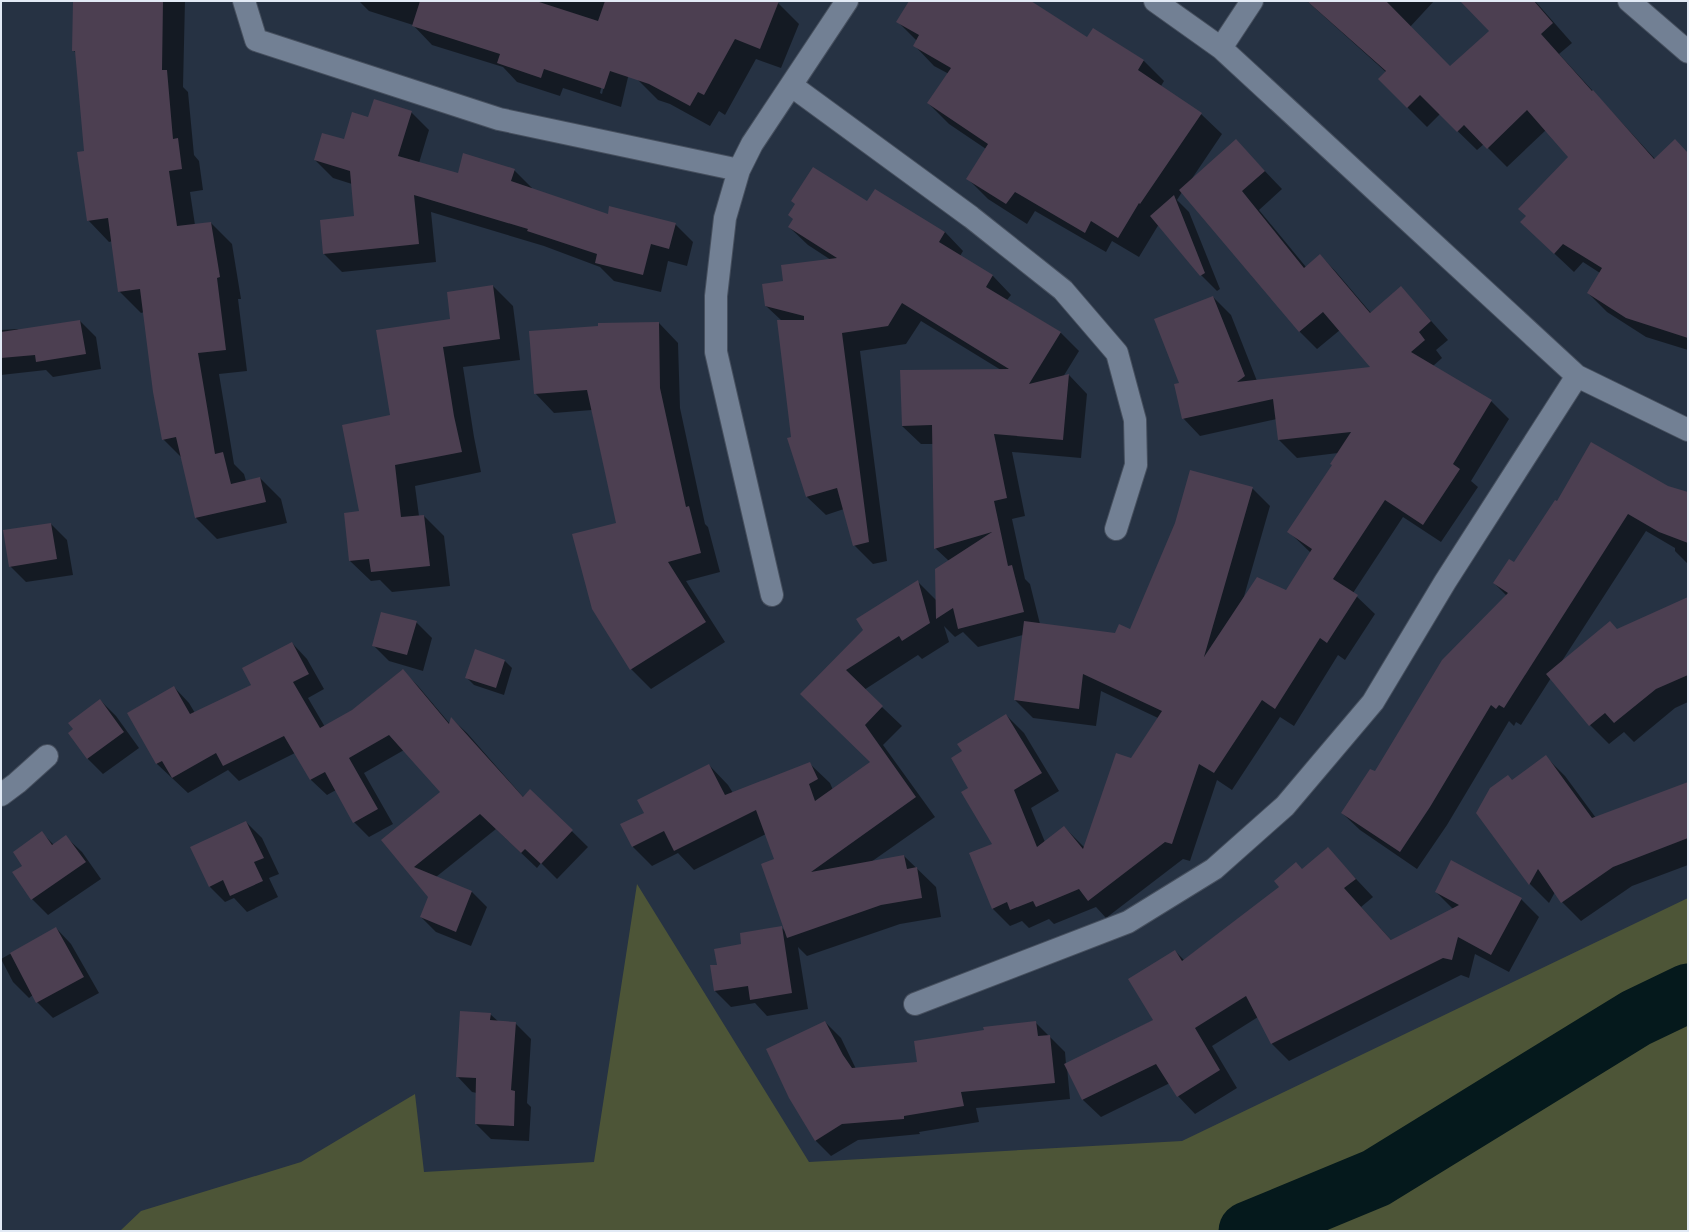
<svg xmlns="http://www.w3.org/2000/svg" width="1689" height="1232" viewBox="0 0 1689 1232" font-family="Overpass,sans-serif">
  <rect width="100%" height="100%" fill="#263243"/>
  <!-- green -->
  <path fill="#4d5537" d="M 637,884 L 809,1162 L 1182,1141 L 1688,898 L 1688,1231 L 120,1231 L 141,1211 L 301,1162 L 415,1094 L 424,1172 L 594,1162 Z"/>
  <!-- shadow -->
  <path fill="#0007" d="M 110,1 L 185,1 L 183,87 L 188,92 L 194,155 L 199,161 L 203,190 L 190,192 L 195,225 L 211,223 L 232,244 L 241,299 L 238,299 L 247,371 L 219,374 L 234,464 L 244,474 L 246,481 L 260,478 L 281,499 L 287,523 L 217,539 L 196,518 L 182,458 L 163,439 L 144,312 L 141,313 L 119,291 L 113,241 L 109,242 L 88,220 L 86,152 L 76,53 L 73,50 Z
    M 359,1 L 622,1 L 600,93 L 602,94 L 624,1 L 646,1 L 621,107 L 563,88 L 560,96 L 517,82 L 503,67 L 432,45 L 413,25 L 369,11 Z
    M 668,1 L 772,1 L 778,3 L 799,24 L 781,68 L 756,59 L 725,115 L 719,111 L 710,126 L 670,104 L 658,100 L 638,80 Z
    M 910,1 L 1030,1 L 1087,38 L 1093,29 L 1144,61 L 1164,81 L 1161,86 L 1201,114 L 1222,134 L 1191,180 L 1236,141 L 1282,189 L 1259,210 L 1306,267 L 1320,255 L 1337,273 L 1371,313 L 1401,287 L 1448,340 L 1436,350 L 1442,358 L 1433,366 L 1491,401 L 1509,419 L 1471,481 L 1478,487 L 1441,542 L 1403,517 L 1353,593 L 1375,614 L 1345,660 L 1338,655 L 1294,726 L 1280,717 L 1232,790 L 1217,780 L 1190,861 L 1183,859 L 1106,918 L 1096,907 L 1054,924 L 1049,919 L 1029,928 L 1022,921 L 1010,926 L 992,908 L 993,845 L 970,788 L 963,752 L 1006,715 L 1024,733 L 1059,791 L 1031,808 L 1045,842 L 1064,827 L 1085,848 L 1131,759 L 1158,718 L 1101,691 L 1096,726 L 1033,718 L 1015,700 L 1023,635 L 978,647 L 963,632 L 955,637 L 944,626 L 949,642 L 922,659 L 918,655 L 864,690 L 902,726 L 883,745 L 935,817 L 871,862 L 904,856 L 936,887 L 941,917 L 900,924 L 807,956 L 798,947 L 808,1009 L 767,1016 L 755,1003 L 731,1007 L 715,991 L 711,966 L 718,966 L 743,945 L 781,927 L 786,932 L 775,859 L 766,834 L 694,870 L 678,853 L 652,866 L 633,847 L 622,825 L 645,813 L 709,765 L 728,785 L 733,793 L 810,764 L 830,783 L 833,790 L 871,762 L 802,694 L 917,581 L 936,600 L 949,561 L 935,548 L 933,444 L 921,444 L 902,426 L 1001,370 L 921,321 L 906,344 L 860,351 L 887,561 L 873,564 L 854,545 L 844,509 L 826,515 L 807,497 L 788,439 L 792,438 L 782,321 L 766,306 L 784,282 L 831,260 L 808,245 L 789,227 L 868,203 L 945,232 L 963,251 L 960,256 L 993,276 L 1011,295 L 1007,300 L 1060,332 L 1079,351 L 1063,377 L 1069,375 L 1087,394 L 1081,458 L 1012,452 L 1025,516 L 1012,519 L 1025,579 L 1030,584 L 1040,624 L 1115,634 L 1130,630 L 1252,488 L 1270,506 L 1243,600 L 1286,591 L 1311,553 L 1289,532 L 1333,465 L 1338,453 L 1297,458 L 1279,440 L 1277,419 L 1200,436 L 1183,418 L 1181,384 L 1213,297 L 1231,315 L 1257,381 L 1372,368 L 1340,330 L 1317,349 L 1299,331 L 1182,192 L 1177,200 L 1189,212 L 1220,289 L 1217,291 L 1201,275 L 1159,224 L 1139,257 L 1112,241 L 1106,252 L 1035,211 L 1027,224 L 988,199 L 967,178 L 986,149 L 949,124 L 928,103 L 949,74 L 934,66 L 914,45 L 917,41 L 898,22 Z
    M 1307,1 L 1434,1 L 1410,27 L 1450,67 L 1490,31 L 1462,1 L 1535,1 L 1572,43 L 1559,54 L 1655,159 L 1688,154 L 1688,350 L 1646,337 L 1607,312 L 1588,293 L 1600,273 L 1583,262 L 1574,272 L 1541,241 L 1527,216 L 1570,157 L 1546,130 L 1507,167 L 1484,144 L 1477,150 L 1440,114 L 1427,127 L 1379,79 L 1386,72 Z
    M 411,112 L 429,130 L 419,163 L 458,174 L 514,170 L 532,188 L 532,189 L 608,215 L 675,224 L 693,242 L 687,266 L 668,261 L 661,292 L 614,281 L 600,267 L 544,246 L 431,212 L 436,262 L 342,272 L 324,254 L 356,217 L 352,184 L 333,178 L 315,160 L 344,141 L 369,118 Z
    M 493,286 L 513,306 L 520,360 L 463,367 L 474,437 L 481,472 L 415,486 L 419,516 L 424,516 L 444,536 L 450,586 L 392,592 L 380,580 L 371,581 L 350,561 L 345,514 L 361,512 L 391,416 L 451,320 Z
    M 80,321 L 96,337 L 101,369 L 53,377 L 46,370 L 1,375 L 1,330 L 17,329 L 19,330 Z
    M 659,323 L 678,343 L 680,408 L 705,524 L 708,527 L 720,572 L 686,581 L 725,642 L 651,689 L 631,669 L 617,524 L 592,410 L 554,413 L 535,393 Z
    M 1668,487 L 1688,493 L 1688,564 L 1675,551 L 1675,548 L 1646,531 L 1562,661 L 1618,630 L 1688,598 L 1688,702 L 1675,708 L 1634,742 L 1624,732 L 1609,744 L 1590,725 L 1551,678 L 1521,725 L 1516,722 L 1514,726 L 1509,721 L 1447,825 L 1417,869 L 1360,830 L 1342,813 L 1375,773 L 1507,596 L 1494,583 L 1514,564 Z
    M 51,524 L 67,540 L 73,575 L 26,582 L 10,566 Z
    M 416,622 L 432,638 L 423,671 L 389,661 L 373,645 Z
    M 292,643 L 307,659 L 324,689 L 308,698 L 325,727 L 353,710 L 402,670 L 418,686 L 450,724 L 452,719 L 467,733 L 524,798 L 531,791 L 588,847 L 557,879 L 541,863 L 537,868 L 496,829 L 436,877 L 472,892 L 487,907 L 471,946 L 436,932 L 421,917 L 430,897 L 383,840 L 442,792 L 404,750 L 364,773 L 393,824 L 369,837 L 354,822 L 336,790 L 327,795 L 311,780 L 295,753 L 239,781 L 228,770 L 188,793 L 157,764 L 128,713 L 174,687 L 189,703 L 195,713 L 252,685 Z
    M 505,661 L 512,668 L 504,695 L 474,685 L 466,677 Z
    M 100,700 L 116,716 L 139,748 L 103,774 L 87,758 L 74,729 Z
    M 1546,757 L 1565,776 L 1596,818 L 1688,783 L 1688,865 L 1632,886 L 1581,921 L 1562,902 L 1555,892 L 1549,903 L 1530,884 L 1478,813 L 1512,781 Z
    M 246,822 L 262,838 L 279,874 L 269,878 L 278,897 L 247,912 L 234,898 L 225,902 L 209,886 Z
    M 42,833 L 54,845 L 66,837 L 82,852 L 101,879 L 48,915 L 32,899 L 14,872 L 24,866 Z
    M 1327,848 L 1373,897 L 1361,907 L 1392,941 L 1453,909 L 1436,892 L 1521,899 L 1539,917 L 1509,972 L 1475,954 L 1469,978 L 1461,975 L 1289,1061 L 1272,1044 L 1258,1017 L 1212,1046 L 1237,1088 L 1195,1114 L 1178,1096 L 1170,1083 L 1101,1117 L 1083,1100 L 1067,1067 L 1070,1099 L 976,1108 L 979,1122 L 919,1132 L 920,1134 L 858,1140 L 831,1156 L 815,1140 L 825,1022 L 841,1038 L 856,1069 L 918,1063 L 1035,1022 L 1065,1052 L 1066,1064 L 1154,1020 L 1175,951 L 1184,960 L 1303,870 Z
    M 56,928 L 71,944 L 99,993 L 53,1018 L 37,1002 L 33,995 L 29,998 L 13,982 L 1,959 Z
    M 490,1014 L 499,1022 L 515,1023 L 531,1039 L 527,1103 L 531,1107 L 529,1141 L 491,1139 L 476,1124 L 477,1093 L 472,1092 L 457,1076 Z"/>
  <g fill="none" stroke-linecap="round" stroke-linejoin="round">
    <!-- river -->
    <path stroke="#05191c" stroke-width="59" d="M 1248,1231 L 1376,1178 L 1636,1018 L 1688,993"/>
  </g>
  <!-- building -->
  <path fill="#4c3f51" d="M 73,1 L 163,1 L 162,70 L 167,70 L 173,139 L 178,138 L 182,169 L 169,171 L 177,226 L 211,222 L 220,277 L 217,278 L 226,350 L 198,353 L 215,454 L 223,452 L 231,484 L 260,477 L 266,502 L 195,518 L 176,437 L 162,440 L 153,392 L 140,289 L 118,292 L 108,218 L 87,221 L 77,152 L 84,151 L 75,51 L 72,51 Z
    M 420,1 L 536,1 L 598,21 L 605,1 L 779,1 L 760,49 L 735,39 L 704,95 L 698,92 L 690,106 L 649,84 L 610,71 L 604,89 L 544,69 L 541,78 L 497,63 L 500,54 L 412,26 Z
    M 909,1 L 1031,1 L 1087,37 L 1093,28 L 1144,60 L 1138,70 L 1202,113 L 1140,204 L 1139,203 L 1118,238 L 1091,221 L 1085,233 L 1015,192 L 1006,204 L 966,179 L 988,144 L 927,103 L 951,68 L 913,46 L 919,35 L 896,22 Z
    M 1307,1 L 1386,1 L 1450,66 L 1489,31 L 1460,1 L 1534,1 L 1553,23 L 1541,34 L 1592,91 L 1593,90 L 1654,159 L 1675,139 L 1688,153 L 1688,338 L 1626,318 L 1587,293 L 1602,268 L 1563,244 L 1554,254 L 1520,222 L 1526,216 L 1518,209 L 1568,157 L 1527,110 L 1487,149 L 1464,125 L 1457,132 L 1420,95 L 1407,108 L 1378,79 L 1386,71 Z
    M 374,99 L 412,111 L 398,156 L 458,173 L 463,153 L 515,169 L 511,181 L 608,214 L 609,206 L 676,223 L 669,249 L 651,244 L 643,275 L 595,263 L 597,254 L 527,231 L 528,229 L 414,195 L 419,244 L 323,254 L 320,220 L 354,216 L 350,171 L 314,160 L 322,133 L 344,139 L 352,112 L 368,117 Z
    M 1236,139 L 1265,171 L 1242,191 L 1304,268 L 1320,254 L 1370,313 L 1401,286 L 1431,321 L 1419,332 L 1425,340 L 1411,352 L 1492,400 L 1453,464 L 1460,469 L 1423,525 L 1385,500 L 1333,579 L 1358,595 L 1327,643 L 1320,638 L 1275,709 L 1262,700 L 1214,773 L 1199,764 L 1172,844 L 1165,842 L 1088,901 L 1079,889 L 1036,907 L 1033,901 L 1010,910 L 1007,902 L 992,909 L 969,853 L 992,844 L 961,792 L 968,788 L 951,758 L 962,751 L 957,744 L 1006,714 L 1042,773 L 1014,790 L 1037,847 L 1064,826 L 1083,849 L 1116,753 L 1131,758 L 1162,711 L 1083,674 L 1079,709 L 1014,700 L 1024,621 L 1115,633 L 1119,624 L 1130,629 L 1175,523 L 1190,470 L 1253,487 L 1204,657 L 1257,577 L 1286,590 L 1312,549 L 1287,532 L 1332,465 L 1330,464 L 1351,432 L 1278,440 L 1273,399 L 1182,419 L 1174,384 L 1179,383 L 1154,319 L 1213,296 L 1245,376 L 1237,382 L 1370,367 L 1323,312 L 1299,332 L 1179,190 Z
    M 813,167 L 867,201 L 875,189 L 945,232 L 939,242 L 993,275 L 986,287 L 1061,332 L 1029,384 L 1069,374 L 1063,440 L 994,434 L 1007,498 L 994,501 L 1008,566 L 1012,565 L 1024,612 L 958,629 L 953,608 L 936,619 L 935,569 L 992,532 L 934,549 L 932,425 L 902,426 L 900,370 L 1009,369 L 902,303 L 888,326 L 842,333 L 869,542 L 853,546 L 837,488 L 806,497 L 787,438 L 791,437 L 777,320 L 804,320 L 804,316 L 765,306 L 762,284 L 783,281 L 781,265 L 837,258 L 788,227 L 793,219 L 788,215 L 795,204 L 791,201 Z
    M 1174,195 L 1205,273 L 1200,276 L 1150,216 Z
    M 493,285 L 500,339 L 443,347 L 454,416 L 462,452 L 395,465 L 401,517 L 424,515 L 430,566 L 371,572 L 369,559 L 349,561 L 344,513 L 359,511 L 342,425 L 390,415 L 376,330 L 450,319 L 447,292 Z
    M 80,320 L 86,354 L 36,362 L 35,355 L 1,358 L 1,332 Z
    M 659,322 L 660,388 L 686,507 L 689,506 L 701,553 L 668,562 L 706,622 L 630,670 L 592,609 L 572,534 L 616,523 L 587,390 L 534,394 L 529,331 L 598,326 L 598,323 Z
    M 1591,442 L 1668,486 L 1688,492 L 1688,543 L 1659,532 L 1628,514 L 1504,708 L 1499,705 L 1496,709 L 1491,705 L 1430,807 L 1400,852 L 1341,813 L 1370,769 L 1375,771 L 1442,660 L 1508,593 L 1493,583 L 1509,559 L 1514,562 L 1555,500 L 1557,501 Z
    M 51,523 L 57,559 L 9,567 L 3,530 Z
    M 918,580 L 930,623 L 902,641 L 899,636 L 846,670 L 883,706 L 865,725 L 916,797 L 811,872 L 904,855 L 907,869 L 917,867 L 922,898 L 881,905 L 787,938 L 761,864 L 774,859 L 756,810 L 674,851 L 664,831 L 632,847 L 620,824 L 644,813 L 637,800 L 709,764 L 725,795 L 810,762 L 818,779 L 809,784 L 815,801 L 870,762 L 800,694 L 863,630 L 856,619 Z
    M 1688,597 L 1688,675 L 1656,689 L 1614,723 L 1605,713 L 1589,726 L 1546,674 L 1610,621 L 1617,629 Z
    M 381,612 L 417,621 L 407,655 L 372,646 Z
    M 292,642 L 309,674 L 293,682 L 320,728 L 352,710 L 403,669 L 449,724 L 451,717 L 523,797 L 530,789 L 573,830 L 541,864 L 525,849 L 521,853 L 480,814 L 414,867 L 472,891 L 456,932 L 420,917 L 428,897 L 381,840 L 440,792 L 389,735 L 349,758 L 378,809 L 353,823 L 325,772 L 310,780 L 284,736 L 223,766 L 216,753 L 172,778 L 162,761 L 156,764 L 127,713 L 174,686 L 190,714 L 251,685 L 242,668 Z
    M 475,649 L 505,660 L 496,688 L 465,678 Z
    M 100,699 L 124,732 L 87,759 L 68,733 L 73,729 L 68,723 Z
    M 1546,755 L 1592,818 L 1688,782 L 1688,838 L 1613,867 L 1561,903 L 1538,869 L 1529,885 L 1476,813 L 1490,788 L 1508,775 L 1512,780 Z
    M 246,821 L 264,858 L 254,862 L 263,881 L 230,896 L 223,880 L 209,887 L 190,847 Z
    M 42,831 L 52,845 L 66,835 L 86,862 L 31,900 L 12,872 L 22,866 L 13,852 Z
    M 1328,847 L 1356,879 L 1344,888 L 1391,940 L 1459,905 L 1435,892 L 1451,860 L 1522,898 L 1491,955 L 1458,937 L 1452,960 L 1443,958 L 1271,1044 L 1246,996 L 1195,1028 L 1220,1070 L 1177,1097 L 1156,1064 L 1082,1100 L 1064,1064 L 1153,1020 L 1128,979 L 1175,950 L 1182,961 L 1279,887 L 1274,881 L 1296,862 L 1302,869 Z
    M 782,926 L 792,993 L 750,1000 L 748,986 L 714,991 L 710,965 L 717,965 L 714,949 L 741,944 L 740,933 Z
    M 56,927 L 84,977 L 36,1003 L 10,953 Z
    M 460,1011 L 491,1013 L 490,1020 L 516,1022 L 511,1090 L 515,1091 L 514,1126 L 475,1124 L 476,1078 L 456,1077 Z
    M 825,1021 L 843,1055 L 852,1068 L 917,1062 L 914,1041 L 984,1030 L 983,1027 L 1036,1021 L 1038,1036 L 1050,1035 L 1055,1083 L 961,1092 L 964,1106 L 904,1116 L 904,1119 L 842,1124 L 815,1141 L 789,1098 L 766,1049 Z"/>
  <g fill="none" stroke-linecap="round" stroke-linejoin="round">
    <!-- minor casing -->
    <g stroke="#464f5e" stroke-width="24">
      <path id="minor" d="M 244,1 L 256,40 L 499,119 L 739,170
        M 1155,1 L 1221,48 L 1577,376 L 1688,430
        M 1629,1 L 1688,52
        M 1221,48 L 1252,1
        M 792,86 L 971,217 L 1063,290 L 1117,353 L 1135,420 L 1136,465 L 1116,529
        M 772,595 L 716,352 L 716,296 L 725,218 L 739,170 L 752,144 L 847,1
        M 1,795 L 17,783 L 47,756
        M 915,1004 L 1128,922 L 1214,869 L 1285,806 L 1373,702 L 1445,582 L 1577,376"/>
    </g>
    <!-- minor -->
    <use href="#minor" stroke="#728094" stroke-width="22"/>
  </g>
  <!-- border -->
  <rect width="1689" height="1232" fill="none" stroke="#e2eaf5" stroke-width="4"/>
</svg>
